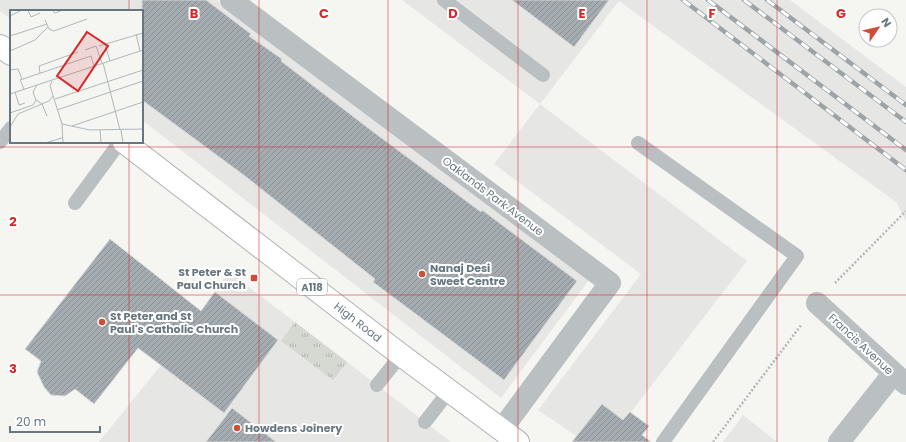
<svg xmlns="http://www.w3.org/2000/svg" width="906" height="442" viewBox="0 0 906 442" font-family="Poppins,sans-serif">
  <defs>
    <pattern id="grass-tufts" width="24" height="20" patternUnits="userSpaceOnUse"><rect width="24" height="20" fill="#d5d9d2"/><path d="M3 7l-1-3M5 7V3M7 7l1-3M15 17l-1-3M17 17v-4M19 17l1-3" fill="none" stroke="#b1b5b0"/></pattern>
    <pattern id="building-hatch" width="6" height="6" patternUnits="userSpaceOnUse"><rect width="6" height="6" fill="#a5acb1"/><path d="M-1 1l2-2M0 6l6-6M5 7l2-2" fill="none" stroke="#8a9195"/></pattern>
  </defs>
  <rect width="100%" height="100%" fill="#f5f5f2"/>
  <!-- built -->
  <path fill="#e6e6e5" d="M 0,0 L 217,0 L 589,280 L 501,398 L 142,120 L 142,11 L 11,11 L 11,19 L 0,11 Z
    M 402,0 L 790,0 L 906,87 L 906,221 L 896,202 L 619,1 L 540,104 L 747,261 L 608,442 L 585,442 L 538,410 L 641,274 L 494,164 L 540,104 Z
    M 229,272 L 295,322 L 451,442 L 99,442 L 161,365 Z
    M 743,415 L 777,442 L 723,442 Z"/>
  <!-- grass -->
  <path fill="url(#grass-tufts)" d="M 295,322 L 347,362 L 333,380 L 281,341 Z"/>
  <!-- building -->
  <path fill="url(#building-hatch)" stroke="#d6d6d5" d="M 142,0 L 206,0 L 251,34 L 249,36 L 282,59 L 281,61 L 368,128 L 481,212 L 482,210 L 577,281 L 504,380 L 373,282 L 375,279 L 245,176 L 142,100 Z
    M 512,0 L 609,0 L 574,47 Z
    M 110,239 L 201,311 L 215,292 L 278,340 L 224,413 L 138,348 L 94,404 L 75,389 L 65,396 L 51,395 L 44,387 L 37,372 L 41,361 L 25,349 Z
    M 602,404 L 623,420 L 630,412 L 649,426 L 642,435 L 651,442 L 572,442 Z
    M 232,408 L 276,442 L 206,442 Z"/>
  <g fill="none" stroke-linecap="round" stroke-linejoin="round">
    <!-- primary casing -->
    <g stroke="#aeb4b6" stroke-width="24">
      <path id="primary" d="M 0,46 L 11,54
        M 124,142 L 401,355 L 518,442"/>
    </g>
    <!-- path -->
    <path stroke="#b5b9ba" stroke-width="2.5" stroke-dasharray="2 2" stroke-linecap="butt" d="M 835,283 L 906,211
      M 713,442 L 802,324"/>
    <!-- lane -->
    <path stroke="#babfc2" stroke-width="14" d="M 444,0 L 543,75
      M 0,142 L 11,128
      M 638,143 L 797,256 L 663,442
      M 75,203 L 120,142
      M 377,385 L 401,355
      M 425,422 L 449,391"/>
    <!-- street -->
    <path stroke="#babfc2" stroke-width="22" d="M 231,0 L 610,283 L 502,429
      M 817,303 L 906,384
      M 839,442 L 893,374"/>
    <!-- primary -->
    <use href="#primary" stroke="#fff" stroke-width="22"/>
    <!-- rail casing -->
    <g stroke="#9da4a8" stroke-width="4.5">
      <path id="rail" d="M 683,0 L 906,170
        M 708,0 L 906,150
        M 744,0 L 906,122
        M 767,0 L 906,105"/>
    </g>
    <!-- rail -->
    <use href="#rail" stroke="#fff" stroke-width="3" stroke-dasharray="9" stroke-linecap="butt"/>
  </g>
  <!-- grid -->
  <path fill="none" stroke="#d62828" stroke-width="1" stroke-opacity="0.55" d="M 129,0 L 129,11M 259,0 L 259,442M 388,0 L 388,442M 518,0 L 518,442M 647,0 L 647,442M 777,0 L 777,442M 129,142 L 129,442M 0,147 L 906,147M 0,295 L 906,295"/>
  <!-- markers -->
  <g fill="#cf4e38" stroke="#fff" stroke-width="1.5">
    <circle cx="422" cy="274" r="4"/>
    <rect x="250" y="274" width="8" height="8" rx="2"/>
    <circle cx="102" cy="322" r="4"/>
    <circle cx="237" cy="428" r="4"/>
  </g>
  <g text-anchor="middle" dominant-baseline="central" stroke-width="4" stroke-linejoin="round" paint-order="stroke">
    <!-- shield labels -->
    <rect fill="#fff" stroke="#95a0a6" stroke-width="1" x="297" y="279" width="30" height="16" rx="3"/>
    <g font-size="10" font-weight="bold" fill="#677780">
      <text x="312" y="287">A118</text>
    </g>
    <!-- street labels -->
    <g font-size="11" fill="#677780" stroke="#fff">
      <text transform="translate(493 196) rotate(37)">Oaklands Park Avenue</text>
      <text transform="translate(358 322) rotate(38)">High Road</text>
      <text transform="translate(861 344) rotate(43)">Francis Avenue</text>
    </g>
    <!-- poi labels -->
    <g font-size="11" font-weight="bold" fill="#677780" stroke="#fff" text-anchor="start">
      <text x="430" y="268">Nanaj Desi<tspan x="430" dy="13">Sweet Centre</tspan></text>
      <text x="246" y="272" text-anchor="end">St Peter &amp; St<tspan x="246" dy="13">Paul Church</tspan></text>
      <text x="110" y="316">St Peter and St<tspan x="110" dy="13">Paul's Catholic Church</tspan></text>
      <text x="245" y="428">Howdens Joinery</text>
    </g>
  </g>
  <!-- overview -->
  <g transform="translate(10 10)">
    <rect width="133" height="133" fill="#f5f5f2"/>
    <path fill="none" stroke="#afb8ba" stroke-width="1" d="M 18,0 L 21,7 L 30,3M 42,0 L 45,3 L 53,0M 0,6 L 12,0M 35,10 L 39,19 L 44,21 L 77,9M 126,24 L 130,41M 0,26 L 37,14M 95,35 L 100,51M 89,36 L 133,23M 75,40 L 86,36 L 92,53M 0,41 L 25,30 L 38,17M 93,53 L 110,120M 0,60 L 8,59 L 12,69M 30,63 L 29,56 L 68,42M 42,71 L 40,76 L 52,114 L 80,120 L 133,119M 14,79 L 10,70 L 81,46 L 84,56M 5,82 L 9,95 L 15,93M 0,84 L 27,75M 45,89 L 133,60M 32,94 L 37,106M 32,94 L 26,90 L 23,82 L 27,75 L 133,40M 47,100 L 133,71M 0,103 L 23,95 L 26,90M 52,114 L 53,133M 62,116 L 133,92M 0,117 L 8,104 L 39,91 L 43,86M 90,120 L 91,133M 111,120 L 113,133M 35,133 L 52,128"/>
    <path fill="#d62828" fill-opacity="0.15" stroke="#d62828" stroke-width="2" d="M 77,22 L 98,36 L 68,81 L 47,66 Z"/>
    <rect width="133" height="133" fill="none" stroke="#677780" stroke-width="2"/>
  </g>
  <g font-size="13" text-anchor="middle" font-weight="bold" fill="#d62828" stroke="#fff" stroke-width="4" stroke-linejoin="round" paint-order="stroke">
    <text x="194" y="18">B</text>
    <text x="324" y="18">C</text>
    <text x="453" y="18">D</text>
    <text x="582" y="18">E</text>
    <text x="712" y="18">F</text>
    <text x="841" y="18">G</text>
    <text x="13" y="226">2</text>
    <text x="13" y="373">3</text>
  </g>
  <!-- north arrow -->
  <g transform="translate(878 28) rotate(56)"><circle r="19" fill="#ffffff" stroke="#c2c9cc"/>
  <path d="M0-3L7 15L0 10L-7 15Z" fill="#cf4e38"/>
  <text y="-6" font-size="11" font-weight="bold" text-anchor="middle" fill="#677780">N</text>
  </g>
  <!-- scale -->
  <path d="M10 426v6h90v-6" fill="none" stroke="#677780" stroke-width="2"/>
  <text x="16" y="426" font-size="12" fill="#677780" stroke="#ffffff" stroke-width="3" paint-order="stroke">20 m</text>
</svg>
